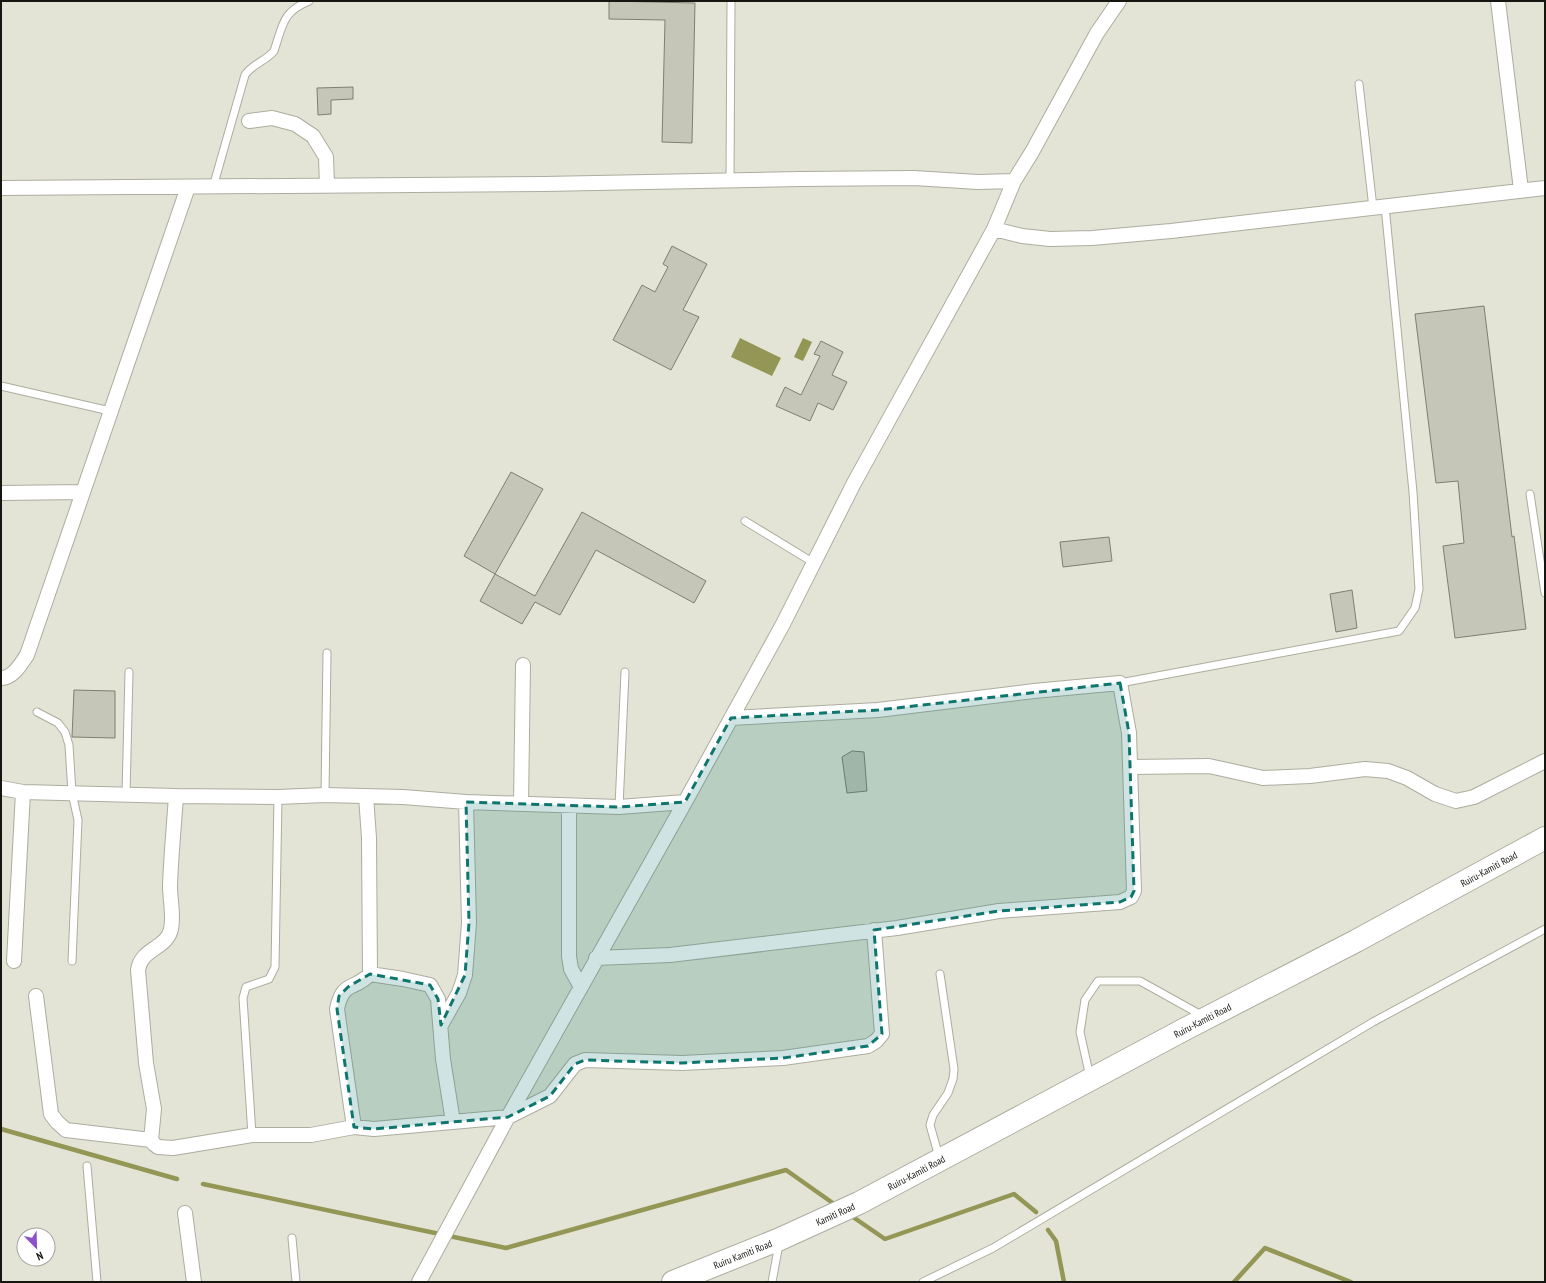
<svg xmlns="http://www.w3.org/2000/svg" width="1546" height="1283" viewBox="0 0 1546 1283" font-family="'PT Sans Narrow',sans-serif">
  <rect width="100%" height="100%" fill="#e3e4d5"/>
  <!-- water -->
  <path fill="#939654" d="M 740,338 L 781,358 L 772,376 L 731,357 Z
    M 803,338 L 812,342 L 803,361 L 794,357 Z"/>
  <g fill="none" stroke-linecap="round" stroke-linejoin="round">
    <!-- stream -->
    <path stroke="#939654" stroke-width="4.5" d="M 1,1129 L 177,1179
      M 203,1184 L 506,1248 L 786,1170 L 837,1206
      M 850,1215 L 885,1239 L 1014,1194 L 1036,1212
      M 1048,1230 L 1056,1241 L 1064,1282
      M 1234,1282 L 1265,1248 L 1351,1282"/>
  </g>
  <!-- building -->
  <path fill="#c5c6b7" stroke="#7e7f72" d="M 609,1 L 695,3 L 692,143 L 662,142 L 665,20 L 609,19 Z
    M 353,87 L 353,99 L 331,100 L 331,114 L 318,115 L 317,88 Z
    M 672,246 L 707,264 L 683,310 L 699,317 L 671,370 L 613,340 L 642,285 L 655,292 L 668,267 L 663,264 Z
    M 1484,306 L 1512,537 L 1514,536 L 1526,629 L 1455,638 L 1443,546 L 1464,543 L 1458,481 L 1436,483 L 1415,314 Z
    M 821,341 L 843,352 L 832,375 L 847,382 L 833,410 L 818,403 L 810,421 L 776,406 L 785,387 L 801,395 L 820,356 L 814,354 Z
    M 511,472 L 543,489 L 495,574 L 464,556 Z
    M 582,512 L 706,581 L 694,603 L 596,550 L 560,615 L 535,602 L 522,624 L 480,601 L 495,574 L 535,596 Z
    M 1109,537 L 1112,561 L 1063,567 L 1060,542 Z
    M 1352,590 L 1357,628 L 1336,632 L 1330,594 Z
    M 74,690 L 115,691 L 115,738 L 72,737 Z
    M 852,751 L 864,752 L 867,791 L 847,793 L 842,757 Z"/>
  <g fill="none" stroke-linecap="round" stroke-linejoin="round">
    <!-- service casing -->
    <g stroke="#acad9f" stroke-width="9">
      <path id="service" d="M 1359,84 L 1373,208
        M 730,180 L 731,1
        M 213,187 L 245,75 C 252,64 266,61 274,51 C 283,25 282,12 309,1
        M 1,386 L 110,411
        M 1530,494 L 1545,593
        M 745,521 L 814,563
        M 1120,683 L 1399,631 L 1415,608 L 1419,589 L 1413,492 L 1385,206
        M 37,712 L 58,723 L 65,732 L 69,745 L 72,793 L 78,820 L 72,961
        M 126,795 L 129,672
        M 325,795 L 327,653
        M 619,807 L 625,672
        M 1090,1077 L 1080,1032 L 1085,1000 L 1098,981 L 1140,981 L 1203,1016
        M 252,1135 L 243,998 L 246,987 L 269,979 L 275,967 L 278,797
        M 939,1157 L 930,1125 L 933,1115 L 948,1093 L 953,1079 L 954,1069 L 940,974
        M 87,1166 L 97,1282
        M 292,1238 L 296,1282
        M 772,1282 L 779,1244
        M 923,1282 L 993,1248 L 1373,1022 L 1545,929"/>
    </g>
    <!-- minor casing -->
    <g stroke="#acad9f" stroke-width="16">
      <path id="minor" d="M 1498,1 L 1521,190
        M 249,121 L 272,118 L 295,124 L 313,136 L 326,157 L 327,186
        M 1,188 L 544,184 L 800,179 L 914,178 L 978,182 L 1014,181
        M 994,229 L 1022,236 L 1050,239 L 1092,238 L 1171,231 L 1545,188
        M 1,493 L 83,492
        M 1,678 C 13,678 21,664 27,655 L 188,187
        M 1130,767 L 1209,766 L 1263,778 L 1310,776 L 1365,769 L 1388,771 L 1407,778 L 1435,794 L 1456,801 L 1474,797 L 1545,761
        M 1,788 L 23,792 L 176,796 L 278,797 L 325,795 L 403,797 L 466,802 L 619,807 L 685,802
        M 176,796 C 174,826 171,856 170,886 C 170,899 174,916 171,929 C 167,949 141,948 138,970 L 146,1063 L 154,1109 L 151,1140 L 154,1144 L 158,1147 L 173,1148 L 252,1135 L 311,1135 L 354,1127
        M 366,796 L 369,838 L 370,974 C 354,991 343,980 337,1009 L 354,1127 L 374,1129 L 508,1117 L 550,1096 L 575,1064 L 585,1060 L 682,1063 L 783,1058 L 868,1046 L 876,1041 L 882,1034 L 874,930
        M 521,804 L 523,665
        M 569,806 L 569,956 L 571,969 L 581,987
        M 596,958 L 670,955 L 897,928 L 999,911 L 1120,902 L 1131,897 L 1134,891 L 1129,733 L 1120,683 L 1034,691 L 878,710 L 731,718
        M 14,961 L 23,792
        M 370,974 L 403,979 L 430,985 L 438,999 L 443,1059 L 453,1122
        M 36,996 L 51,1114 L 57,1122 L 66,1130 L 151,1140
        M 441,1025 L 459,993 L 465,975 L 469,923 L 466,802
        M 185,1213 L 194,1282
        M 419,1282 L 508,1117 L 685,802 L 783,624 L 854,483 L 994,229 L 1014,181 L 1032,152 L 1097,33 L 1119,1"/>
    </g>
    <!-- primary casing -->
    <g stroke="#acad9f" stroke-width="24">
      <g id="primary">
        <path id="s1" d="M 673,1282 L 780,1239 L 859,1203 L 1187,1028 L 1356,941 L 1545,838"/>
      </g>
    </g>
    <!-- service -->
    <use href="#service" stroke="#fff" stroke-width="7"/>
    <!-- minor -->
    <use href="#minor" stroke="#fff" stroke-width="14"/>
    <!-- primary -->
    <use href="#primary" stroke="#fff" stroke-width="22"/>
  </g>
  <!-- marked area -->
  <path fill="#0f766e" fill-opacity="0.2" stroke="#0f766e" stroke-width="3" stroke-dasharray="8 5" stroke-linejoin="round" d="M 1120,683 L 1129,733 L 1134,891 L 1131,897 L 1120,902 L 999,911 L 874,930 L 882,1034 L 868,1046 L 783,1058 L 682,1063 L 585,1060 L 575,1064 L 550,1096 L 508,1117 L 374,1129 L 354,1127 L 337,1009 L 339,996 L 348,987 L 370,974 L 430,985 L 438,999 L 441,1025 L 465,975 L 469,923 L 466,802 L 619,807 L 685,802 L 731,718 L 878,710 Z"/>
  <g text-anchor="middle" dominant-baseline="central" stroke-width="3.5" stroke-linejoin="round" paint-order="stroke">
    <!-- street labels -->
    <g font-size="10" fill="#161611" stroke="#fff">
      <text stroke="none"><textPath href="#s1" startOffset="915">Ruiru-Kamiti Road</textPath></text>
      <text stroke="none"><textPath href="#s1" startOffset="591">Ruiru-Kamiti Road</textPath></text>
      <text stroke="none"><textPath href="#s1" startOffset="267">Ruiru-Kamiti Road</textPath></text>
      <text stroke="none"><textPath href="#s1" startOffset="176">Kamiti Road</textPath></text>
      <text stroke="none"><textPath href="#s1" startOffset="75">Ruiru Kamiti Road</textPath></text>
    </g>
  </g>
  <!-- border -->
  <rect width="1546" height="1283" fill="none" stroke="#161611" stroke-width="4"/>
  <!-- north arrow -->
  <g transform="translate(36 1247) rotate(157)"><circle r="19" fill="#ffffff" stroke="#a2a2a0"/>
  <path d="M0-3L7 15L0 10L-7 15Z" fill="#8c52c9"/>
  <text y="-6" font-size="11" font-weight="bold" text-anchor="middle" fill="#161611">N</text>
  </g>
</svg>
